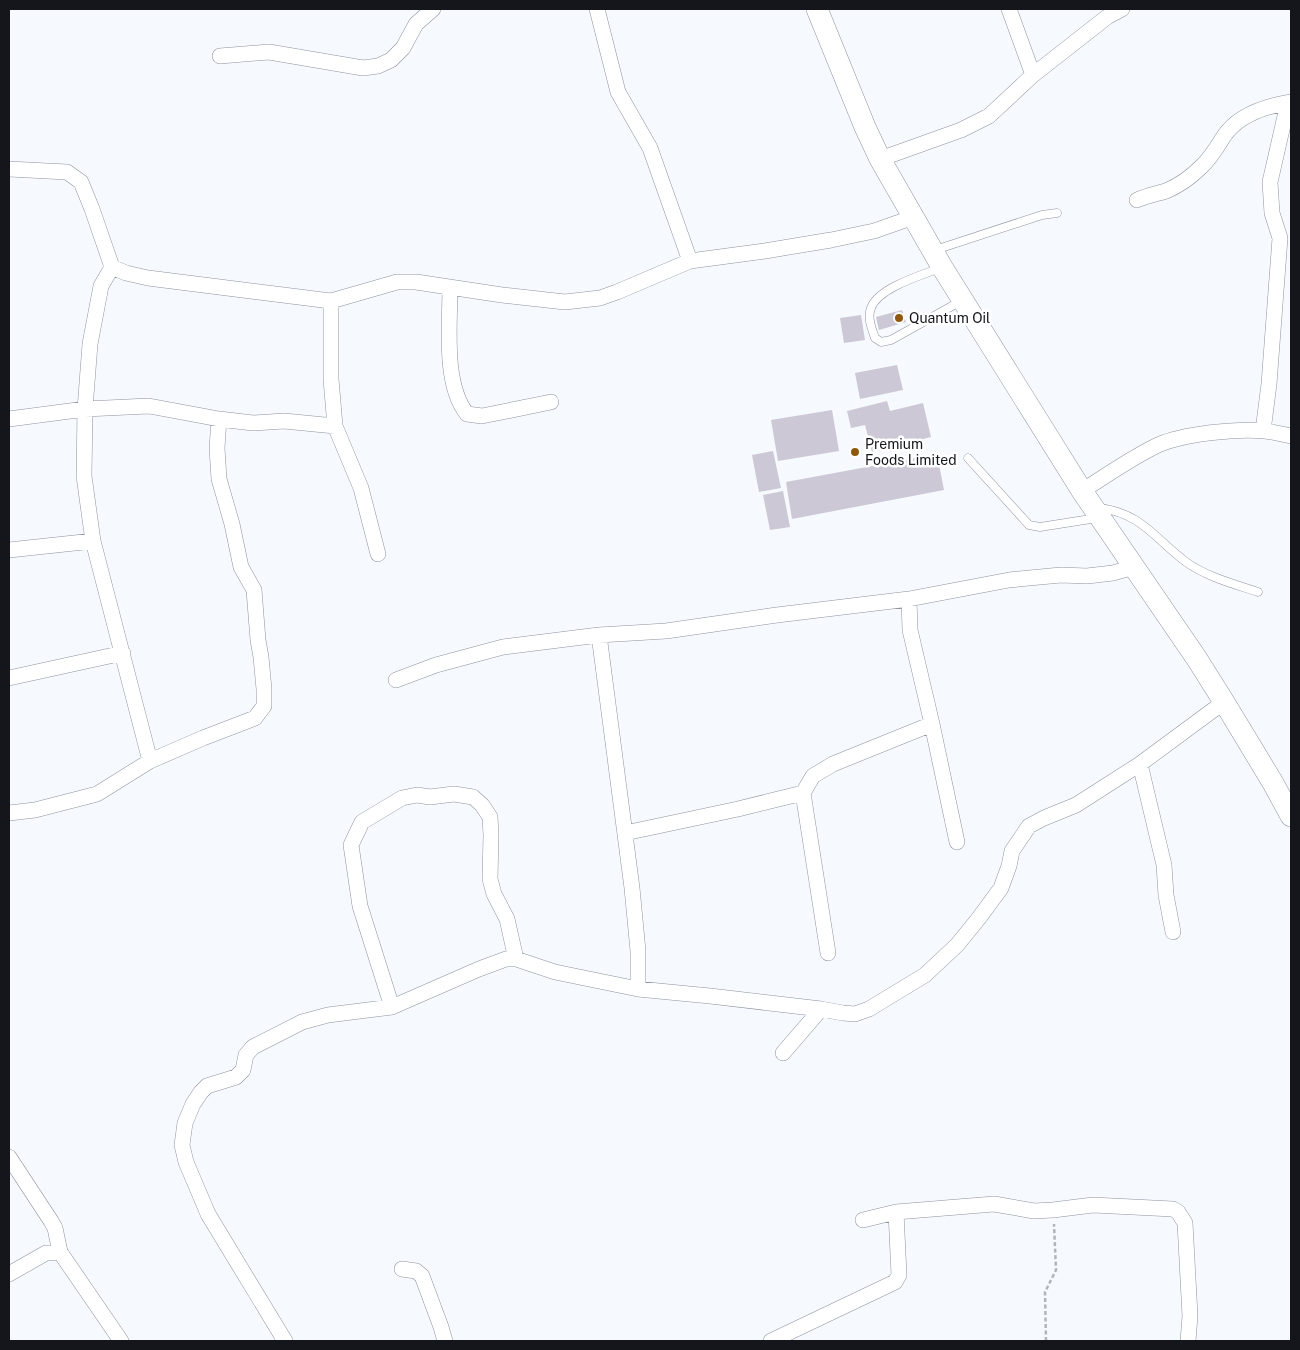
<svg xmlns="http://www.w3.org/2000/svg" width="1300" height="1350" viewBox="0 0 1300 1350" font-family="'Public Sans',sans-serif">
  <rect width="100%" height="100%" fill="#f6f9fe"/>
  <!-- building -->
  <path fill="#ccc8d6" d="M 902,310 L 906,322 L 879,330 L 876,317 Z
    M 861,315 L 865,340 L 844,343 L 840,318 Z
    M 897,365 L 903,390 L 860,399 L 855,373 Z
    M 887,401 L 890,411 L 923,403 L 931,437 L 872,452 L 865,425 L 851,428 L 847,411 Z
    M 832,410 L 839,451 L 778,461 L 771,420 Z
    M 773,451 L 781,488 L 759,492 L 752,455 Z
    M 937,454 L 944,490 L 792,519 L 786,482 Z
    M 783,491 L 790,527 L 770,530 L 763,495 Z"/>
  <g fill="none" stroke-linecap="round" stroke-linejoin="round">
    <!-- lane casing -->
    <g stroke="#8d93a0" stroke-width="9">
      <path id="lane" d="M 935,250 L 1042,215 L 1057,213
        M 940,268 C 922,275 878,288 871,308 C 867,318 872,329 875,338 L 881,342 L 891,340 L 961,301
        M 968,458 L 1029,525 L 1040,527 L 1097,518
        M 1099,508 C 1142,513 1155,539 1186,562 C 1207,577 1234,584 1258,592"/>
    </g>
    <!-- street casing -->
    <g stroke="#8d93a0" stroke-width="16">
      <path id="street" d="M 597,9 L 618,92 L 650,148 L 690,261
        M 1009,9 L 1033,75
        M 220,56 L 269,52 L 363,68 L 378,66 L 391,60 L 403,48 L 416,24 L 433,9
        M 880,159 L 961,130 L 989,116 L 1033,75 L 1107,17 L 1122,9
        M 9,169 L 67,172 L 81,182 L 92,209 L 112,267 L 126,273 L 148,278 L 331,301 L 397,282 L 416,282 L 502,295 L 565,302 L 600,298 L 617,292 L 690,261 L 765,251 L 831,240 L 874,231 L 914,217
        M 1137,200 C 1146,196 1156,194 1166,191 C 1178,186 1192,176 1201,167 C 1211,158 1217,147 1224,136 C 1239,114 1266,106 1291,102
        M 112,267 L 101,286 L 90,344 L 85,409 L 84,476 L 93,541 L 150,761
        M 450,287 C 450,324 443,384 467,414 L 482,416 L 551,402
        M 331,301 L 331,379 L 335,426 L 361,488 L 378,554
        M 9,419 L 85,409 L 149,406 L 219,419 L 253,423 L 284,421 L 335,426
        M 1263,431 L 1269,384 L 1280,238 L 1272,213 L 1270,182 L 1288,103
        M 1082,491 C 1107,475 1131,458 1158,445 C 1183,434 1237,428 1265,431 C 1273,432 1282,434 1291,436
        M 9,550 L 93,541
        M 909,599 L 910,630 L 932,724 L 957,842
        M 599,635 L 632,888 L 638,951 L 638,989
        M 9,678 L 123,653
        M 396,680 L 436,665 L 503,647 L 599,635 L 666,631 L 777,615 L 909,599 L 1009,580 L 1061,575 L 1087,576 L 1113,573 L 1134,567
        M 1140,764 L 1164,865 L 1166,895 L 1173,932
        M 803,793 L 828,953
        M 9,813 L 35,810 L 97,794 L 150,761 L 203,738 L 255,718 L 264,706 L 264,689 L 261,657 L 258,640 L 254,590 L 241,567 L 232,524 L 219,479 L 217,448 L 219,419
        M 625,833 L 738,809 L 803,793 L 813,776 L 833,764 L 932,724
        M 392,1007 L 360,906 L 351,845 L 362,822 L 402,798 L 417,795 L 430,797 L 454,794 L 473,797 L 482,805 L 490,817 L 491,835 L 490,879 L 494,894 L 507,919 L 516,959
        M 783,1053 L 821,1009
        M 9,1157 L 51,1221 L 55,1228 L 60,1252 L 121,1341
        M 863,1220 L 896,1212 L 994,1204 L 1034,1211 L 1053,1210 L 1093,1205 L 1173,1209 L 1178,1212 L 1185,1223 L 1190,1316 L 1188,1341
        M 402,1269 L 416,1271 L 422,1276 L 441,1327 L 445,1341
        M 9,1274 L 46,1253 L 60,1252
        M 285,1341 L 208,1214 L 186,1162 L 182,1145 L 185,1123 L 193,1104 L 201,1092 L 207,1086 L 236,1077 L 243,1070 L 246,1055 L 253,1047 L 302,1022 L 328,1015 L 392,1007 L 479,969 L 506,959 L 516,959 L 555,972 L 638,989 L 710,996 L 821,1009 L 843,1013 L 855,1014 L 869,1009 L 925,975 L 957,945 L 979,918 L 1001,888 L 1009,866 L 1012,851 L 1029,826 L 1044,818 L 1076,805 L 1140,764 L 1224,702
        M 771,1341 L 895,1282 L 899,1275 L 896,1212"/>
    </g>
    <!-- secondary casing -->
    <g stroke="#8d93a0" stroke-width="22">
      <path id="secondary" d="M 817,9 L 865,127 L 880,159 L 942,267 L 1082,491 L 1197,659 L 1224,702 L 1273,783 L 1291,816"/>
    </g>
    <!-- path -->
    <path stroke="#b1b4b9" stroke-width="2.5" stroke-dasharray="4 2.5" stroke-linecap="butt" d="M 1046,1341 L 1045,1292 L 1056,1270 L 1054,1224"/>
    <!-- lane -->
    <use href="#lane" stroke="#fff" stroke-width="8"/>
    <!-- street -->
    <use href="#street" stroke="#fff" stroke-width="15"/>
    <!-- secondary -->
    <use href="#secondary" stroke="#fff" stroke-width="21"/>
  </g>
  <!-- markers -->
  <g fill="#8f580f" stroke="#fff" stroke-width="2">
    <circle cx="899" cy="318" r="5"/>
    <circle cx="855" cy="452" r="5"/>
  </g>
  <g text-anchor="middle" dominant-baseline="central" stroke-width="5" stroke-linejoin="round" paint-order="stroke">
    <!-- poi labels -->
    <g font-size="14" fill="#14161b" stroke="#fff" text-anchor="start">
      <text x="909" y="318">Quantum Oil</text>
      <text x="865" y="444">Premium<tspan x="865" dy="16">Foods Limited</tspan></text>
    </g>
  </g>
  <!-- border -->
  <rect width="1300" height="1350" fill="none" stroke="#14161b" stroke-width="20"/>
</svg>
